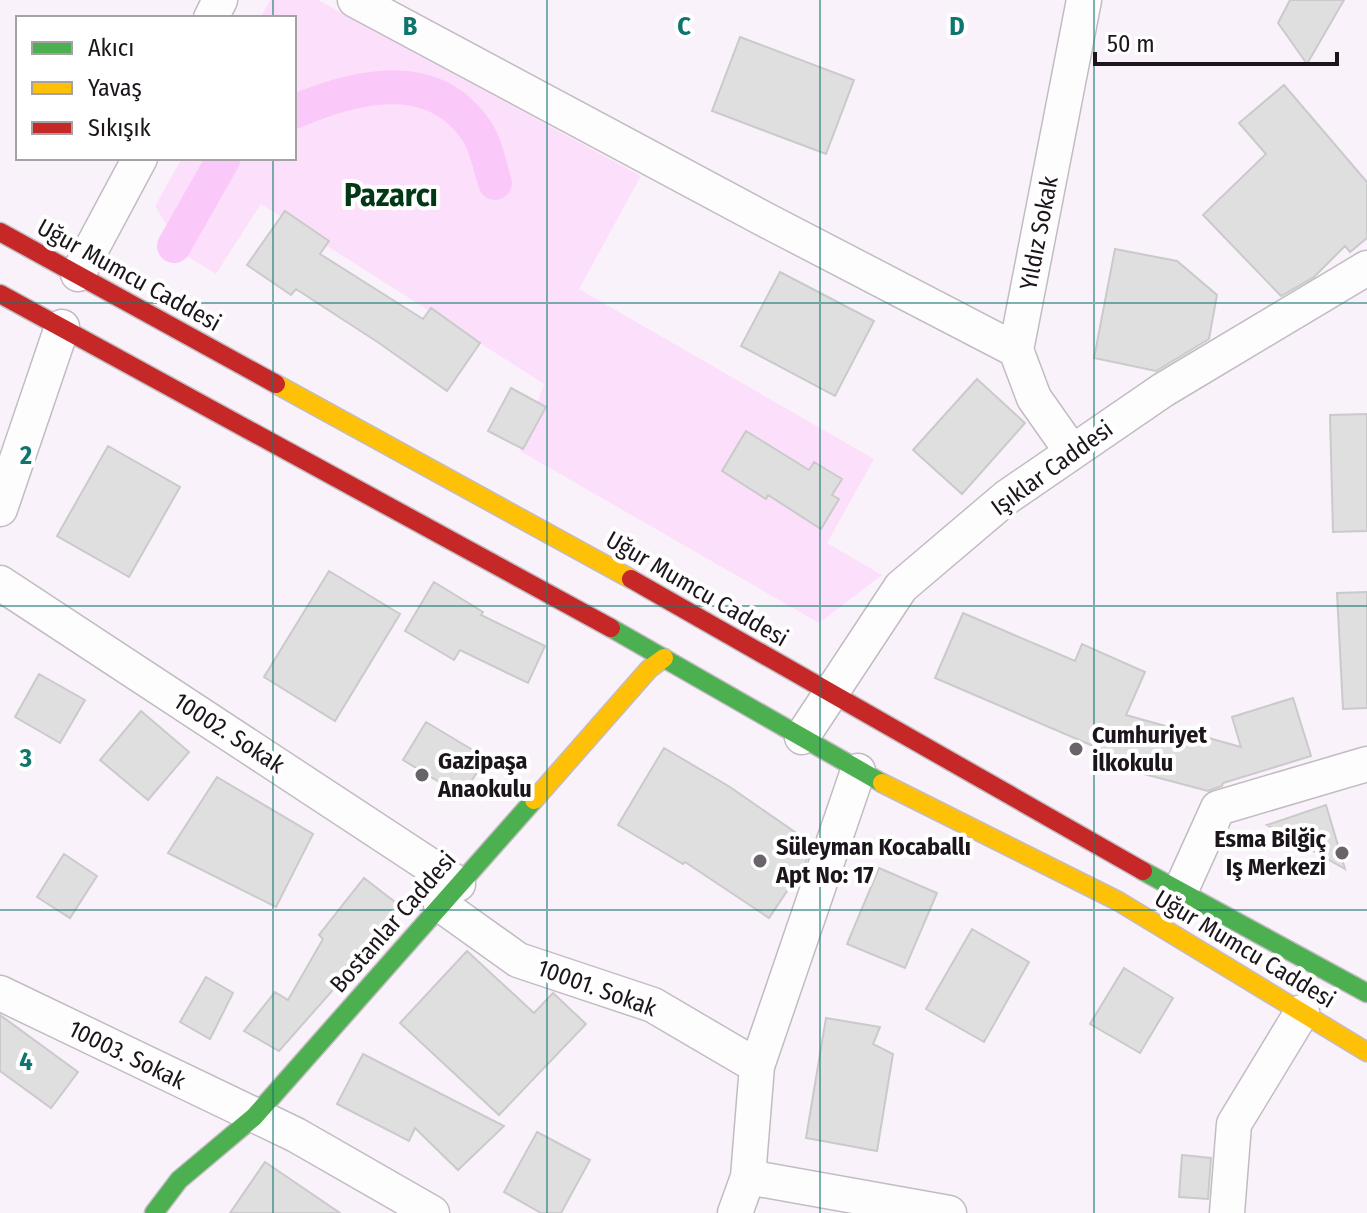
<svg xmlns="http://www.w3.org/2000/svg" width="1367" height="1213" viewBox="0 0 1367 1213" font-family="'Fira Sans Condensed',sans-serif">
  <rect width="100%" height="100%" fill="#faf2fa"/>
  <!-- green -->
  <path fill="#fce0fb" d="M 270,0 L 318,0 L 641,176 L 579,289 L 874,459 L 827,543 L 882,575 L 819,623 L 520,451 L 544,384 L 261,204 L 216,274 L 185,255 L 155,206 L 182,158 L 294,158 L 294,18 L 260,18 Z"/>
  <g fill="none" stroke-linecap="round" stroke-linejoin="round">
    <!-- canal -->
    <path stroke="#fac9fa" stroke-width="34" d="M 294,112 C 354,86 432,66 476,130 C 486,144 490,167 495,183
      M 174,246 L 224,158"/>
  </g>
  <!-- building -->
  <path fill="#dfdfe0" stroke="#cacacb" stroke-width="2" d="M 1290,0 L 1344,0 L 1307,64 L 1278,23 Z
    M 740,37 L 854,80 L 826,154 L 712,111 Z
    M 1284,85 L 1367,182 L 1367,238 L 1350,252 L 1345,246 L 1314,277 L 1281,296 L 1203,215 L 1266,154 L 1239,123 Z
    M 285,211 L 329,241 L 320,254 L 423,319 L 431,308 L 480,343 L 447,391 L 379,343 L 296,289 L 291,295 L 247,265 Z
    M 1115,249 L 1177,261 L 1217,295 L 1209,339 L 1156,371 L 1094,358 Z
    M 780,272 L 874,321 L 835,396 L 741,346 Z
    M 977,379 L 1025,423 L 962,494 L 913,450 Z
    M 511,388 L 546,407 L 523,449 L 488,431 Z
    M 1367,414 L 1367,531 L 1333,532 L 1330,415 Z
    M 746,431 L 809,470 L 814,462 L 842,479 L 832,495 L 839,499 L 821,529 L 768,495 L 766,499 L 722,471 Z
    M 108,446 L 180,487 L 129,577 L 57,536 Z
    M 329,571 L 400,614 L 335,721 L 264,677 Z
    M 434,582 L 483,612 L 481,615 L 545,646 L 528,683 L 460,650 L 454,660 L 405,631 Z
    M 1367,592 L 1367,708 L 1343,709 L 1337,593 Z
    M 963,613 L 1075,661 L 1082,644 L 1145,672 L 1126,715 L 1241,747 L 1232,717 L 1293,698 L 1311,756 L 1223,783 L 1222,786 L 1208,791 L 1125,769 L 1128,761 L 935,678 Z
    M 39,674 L 85,700 L 60,743 L 15,717 Z
    M 141,711 L 189,752 L 148,800 L 100,760 Z
    M 426,722 L 486,758 L 462,796 L 403,760 Z
    M 664,748 L 730,787 L 812,844 L 805,864 L 769,918 L 685,862 L 683,864 L 618,825 Z
    M 217,777 L 313,834 L 276,907 L 168,853 Z
    M 1326,805 L 1345,869 L 1267,825 Z
    M 64,854 L 97,876 L 70,918 L 37,897 Z
    M 879,868 L 937,893 L 905,968 L 847,944 Z
    M 364,878 L 404,909 L 356,964 L 350,959 L 332,991 L 279,1051 L 244,1031 L 275,992 L 288,1000 L 323,939 L 319,935 Z
    M 972,929 L 1029,962 L 984,1042 L 926,1009 Z
    M 467,951 L 534,1013 L 553,993 L 586,1024 L 499,1115 L 400,1023 Z
    M 1124,968 L 1173,998 L 1140,1053 L 1090,1024 Z
    M 206,977 L 233,993 L 210,1039 L 180,1022 Z
    M 0,1015 L 78,1072 L 51,1108 L 0,1071 Z
    M 826,1018 L 880,1027 L 873,1044 L 893,1054 L 877,1151 L 806,1138 Z
    M 363,1054 L 504,1126 L 458,1170 L 415,1128 L 409,1141 L 337,1104 Z
    M 537,1132 L 590,1160 L 561,1213 L 541,1213 L 504,1192 Z
    M 1182,1155 L 1211,1158 L 1208,1199 L 1179,1197 Z
    M 265,1162 L 340,1213 L 230,1213 Z"/>
  <g fill="none" stroke-linecap="round" stroke-linejoin="round">
    <!-- street casing -->
    <g stroke="#c2bcc2" stroke-width="37">
      <path id="street" d="M 355,0 L 762,218 L 1016,350
        M 211,18 L 220,0
        M 78,274 L 140,158
        M 1072,452 L 1034,398 L 1016,350 L 1084,0
        M 0,509 L 62,327
        M 0,583 L 458,884
        M 802,737 L 901,587 L 1007,497 L 1163,390 L 1367,268
        M 1180,892 L 1218,808 L 1367,764
        M 441,905 L 518,960 L 653,1005 L 757,1066
        M 0,993 L 296,1135 L 432,1213
        M 748,1177 L 949,1213
        M 735,1213 L 748,1177 L 757,1066 L 858,771
        M 1227,1213 L 1234,1124 L 1302,1012"/>
    </g>
    <!-- fast casing -->
    <g stroke="#c2bcc2" stroke-width="21">
      <path id="fast" d="M 611,628 L 882,783
        M 1143,871 L 1367,993
        M 154,1213 L 179,1180 L 254,1117 L 534,800"/>
    </g>
    <!-- slow casing -->
    <g stroke="#c2bcc2" stroke-width="21">
      <path id="slow" d="M 276,384 L 631,579
        M 882,783 L 1118,901 L 1367,1052
        M 534,800 L 649,669 L 664,658"/>
    </g>
    <!-- jam casing -->
    <g stroke="#c2bcc2" stroke-width="21">
      <path id="jam" d="M 0,232 L 276,384
        M 0,294 L 611,628
        M 631,579 L 1143,871"/>
    </g>
    <!-- street -->
    <use href="#street" stroke="#fefdfe" stroke-width="34"/>
    <!-- fast -->
    <use href="#fast" stroke="#4caf50" stroke-width="18"/>
    <!-- slow -->
    <use href="#slow" stroke="#ffc107" stroke-width="18"/>
    <!-- jam -->
    <use href="#jam" stroke="#c62828" stroke-width="18"/>
  </g>
  <!-- grid -->
  <path fill="none" stroke="#0f766e" stroke-width="2" stroke-opacity="0.55" d="M 273,0 L 273,18M 547,0 L 547,1213M 820,0 L 820,1213M 1094,0 L 1094,1213M 273,158 L 273,1213M 0,303 L 1367,303M 0,606 L 1367,606M 0,910 L 1367,910"/>
  <!-- markers -->
  <g fill="#6a636a" stroke="#fff" stroke-width="3">
    <circle cx="1076" cy="749" r="8"/>
    <circle cx="422" cy="775" r="8"/>
    <circle cx="1342" cy="853" r="8"/>
    <circle cx="760" cy="861" r="8"/>
  </g>
  <g text-anchor="middle" dominant-baseline="central" stroke-width="8" stroke-linejoin="round" paint-order="stroke">
    <!-- street labels -->
    <g font-size="24" fill="#1c161c" stroke="#fff">
      <text transform="translate(1039 233) rotate(-79)">Yıldız Sokak</text>
      <text transform="translate(129 275) rotate(29)">Uğur Mumcu Caddesi</text>
      <text transform="translate(1052 468) rotate(-36)">Işıklar Caddesi</text>
      <text transform="translate(697 589) rotate(30)">Uğur Mumcu Caddesi</text>
      <text transform="translate(229 733) rotate(33)">10002. Sokak</text>
      <text transform="translate(393 922) rotate(-49)">Bostanlar Caddesi</text>
      <text transform="translate(1245 949) rotate(31)">Uğur Mumcu Caddesi</text>
      <text transform="translate(597 988) rotate(20)">10001. Sokak</text>
      <text transform="translate(127 1055) rotate(26)">10003. Sokak</text>
    </g>
    <!-- poi labels -->
    <g font-size="24" font-weight="bold" fill="#1c161c" stroke="#fff" text-anchor="start">
      <text x="1092" y="735">Cumhuriyet<tspan x="1092" dy="28">İlkokulu</tspan></text>
      <text x="438" y="761">Gazipaşa<tspan x="438" dy="28">Anaokulu</tspan></text>
      <text x="1326" y="839" text-anchor="end">Esma Bilğiç<tspan x="1326" dy="28">Iş Merkezi</tspan></text>
      <text x="776" y="847">Süleyman Kocaballı<tspan x="776" dy="28">Apt No: 17</tspan></text>
    </g>
    <!-- district labels -->
    <g font-size="32" font-weight="bold" fill="#023815" stroke="#fff">
      <text x="391" y="195">Pazarcı</text>
    </g>
  </g>
  <g font-size="26" text-anchor="middle" font-weight="bold" fill="#0f766e" stroke="#fff" stroke-width="8" stroke-linejoin="round" paint-order="stroke">
    <text x="410" y="35">B</text>
    <text x="684" y="35">C</text>
    <text x="957" y="35">D</text>
    <text x="26" y="464">2</text>
    <text x="26" y="767">3</text>
    <text x="26" y="1070">4</text>
  </g>
  <!-- legend -->
  <rect x="16" y="16" width="280" height="144" fill="#ffffff" stroke="#a4a2a4" stroke-width="2"/>
  <rect x="32" y="42" width="40" height="12" fill="#4caf50" stroke="#a4a2a4" stroke-width="2"/>
  <text x="88" y="56" font-size="24" fill="#1c161c">Akıcı</text>
  <rect x="32" y="82" width="40" height="12" fill="#ffc107" stroke="#a4a2a4" stroke-width="2"/>
  <text x="88" y="96" font-size="24" fill="#1c161c">Yavaş</text>
  <rect x="32" y="122" width="40" height="12" fill="#c62828" stroke="#a4a2a4" stroke-width="2"/>
  <text x="88" y="136" font-size="24" fill="#1c161c">Sıkışık</text>
  <!-- scale -->
  <path d="M1095 52v12h242v-12" fill="none" stroke="#1c161c" stroke-width="4"/>
  <text x="1107" y="52" font-size="24" fill="#1c161c" stroke="#ffffff" stroke-width="6" paint-order="stroke">50 m</text>
</svg>
